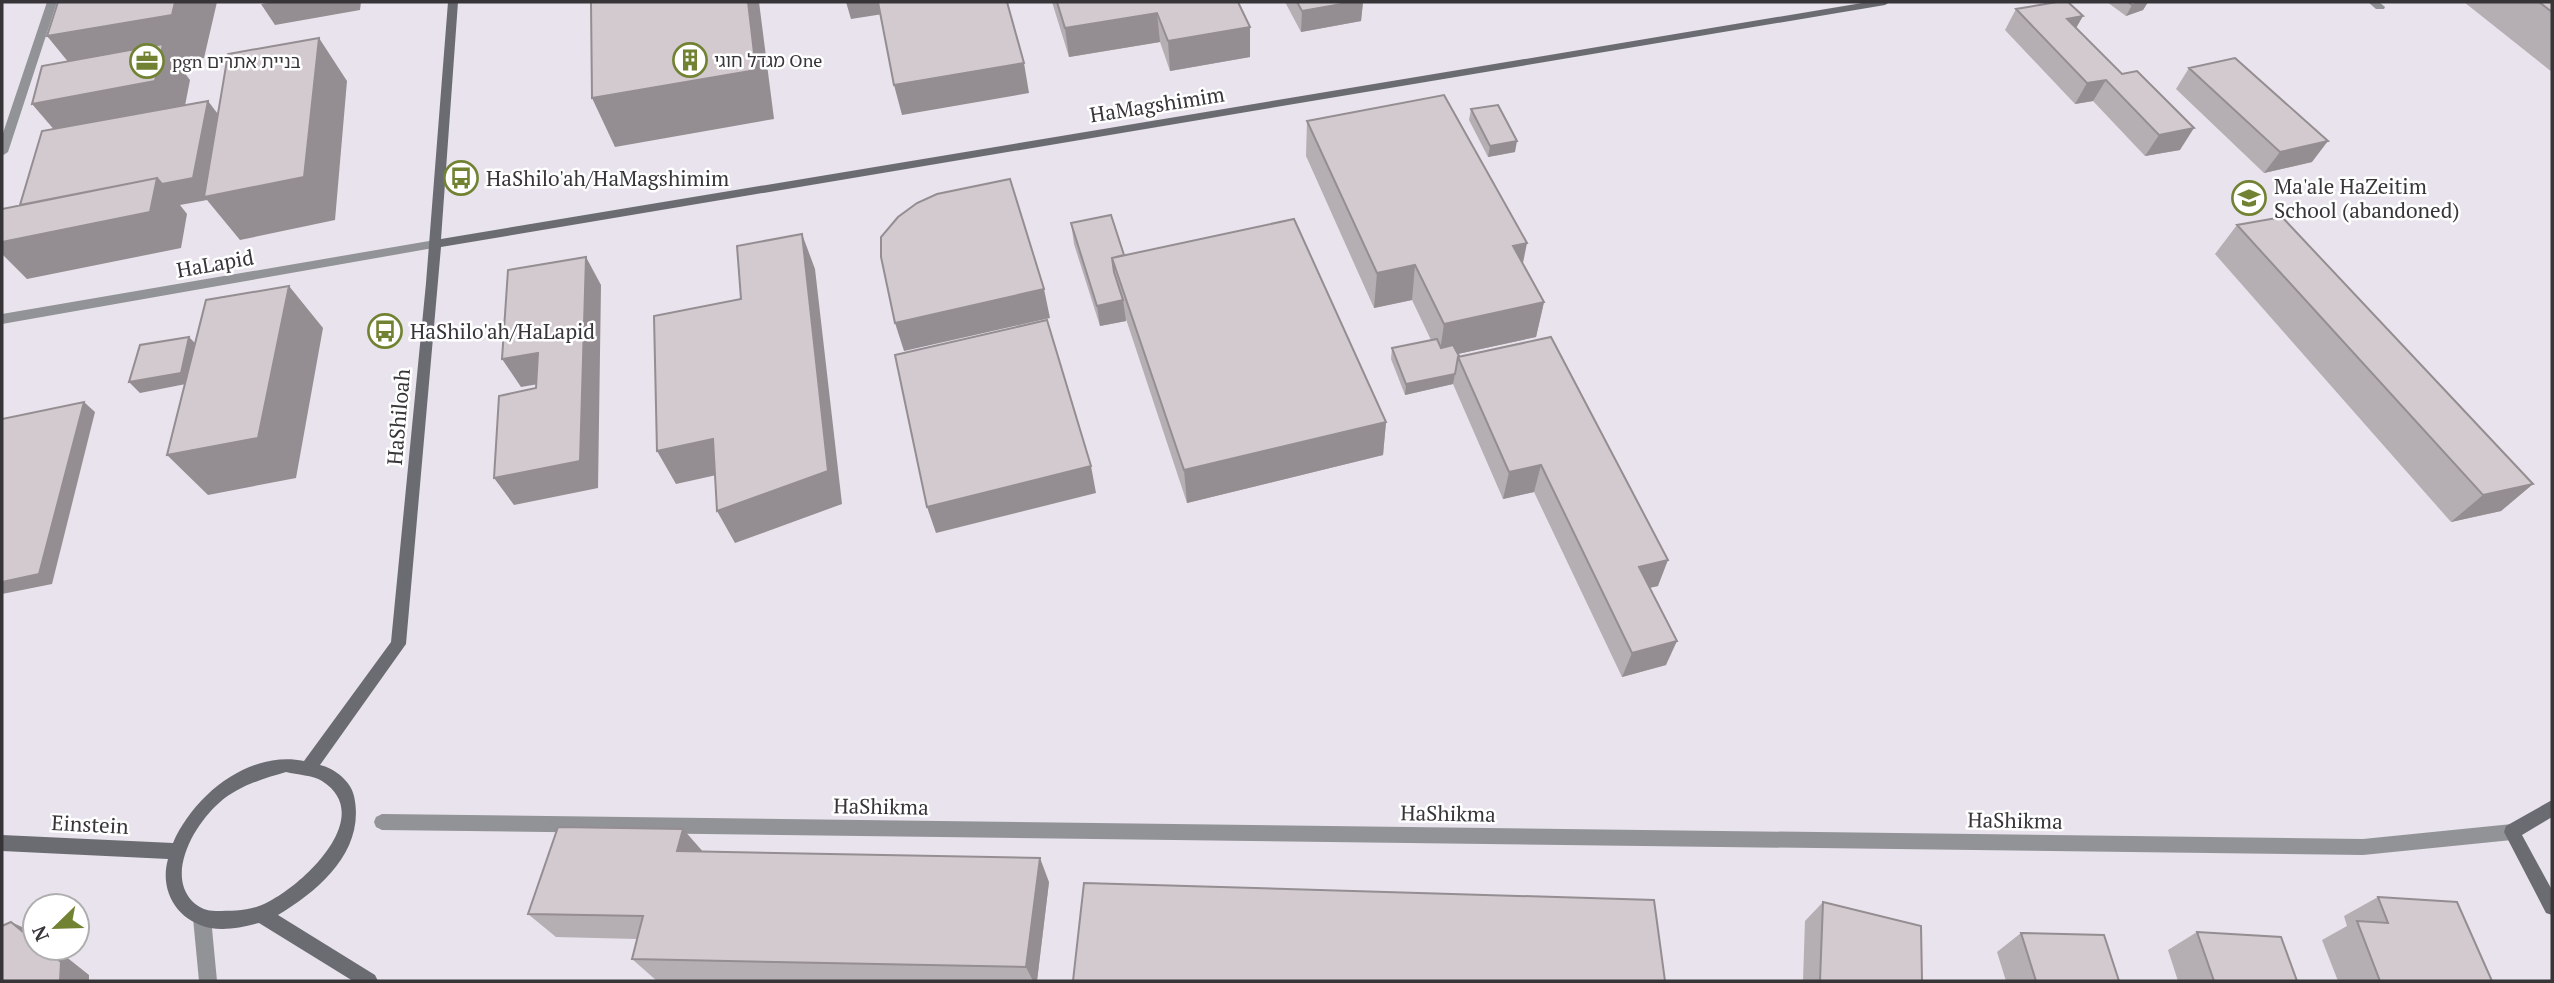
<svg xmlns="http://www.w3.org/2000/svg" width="2554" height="983" viewBox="0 0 2554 983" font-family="'PT Serif','Noto Sans Hebrew',serif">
  <rect width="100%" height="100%" fill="#e8e3ec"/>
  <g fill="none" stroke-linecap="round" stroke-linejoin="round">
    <!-- lane -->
    <path fill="#929397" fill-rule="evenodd" d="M 2368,2 L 2379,2 L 2385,7 L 2384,9 L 2376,9 Z"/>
    <!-- street -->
    <path fill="#929397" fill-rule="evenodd" d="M 47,2 L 57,2 L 8,152 L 2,156 L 2,136 Z
      M 435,240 L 439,241 L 441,244 L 439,247 L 2,324 L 2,314 Z
      M 382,814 L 2363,839 L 2512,824 L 2518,826 L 2520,832 L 2518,838 L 2512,840 L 2363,855 L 382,830 L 376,827 L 374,822 L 376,817 Z
      M 202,910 L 208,912 L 211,918 L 217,981 L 199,981 L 193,918 L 196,912 Z"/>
    <!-- secondary -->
    <path fill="#6b6c72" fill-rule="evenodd" d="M 448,2 L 458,2 L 441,239 L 1868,2 L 1890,2 L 1885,5 L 441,247 L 406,644 L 320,765 C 334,768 351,781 354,796 C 366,850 320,890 278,915 L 375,975 L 378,981 L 353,981 L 259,923 C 243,927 227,931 210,928 C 177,921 159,891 168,859 L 2,851 L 2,835 L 173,843 C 194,795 249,750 304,761 L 391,642 L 426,283 ZM 286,772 C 297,775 313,775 322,781 C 377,816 303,885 268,902 C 252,911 234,911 216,911 C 207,911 199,908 192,901 C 166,873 195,824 219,803 C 238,786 262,779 286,772 Z
      M 2552,800 L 2552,817 L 2522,835 L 2552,890 L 2552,915 L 2546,913 L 2504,832 L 2506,826 Z"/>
  </g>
  <!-- wall -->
  <path fill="#b5aeb2" d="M 1052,2 L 1238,2 L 1250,57 L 1170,71 L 1160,42 L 1069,57 Z
    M 1285,2 L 1363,2 L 1361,21 L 1301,32 Z
    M 2107,2 L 2148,2 L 2143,10 L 2126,16 Z
    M 2464,2 L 2552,2 L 2552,72 Z
    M 2016,9 L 2076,28 L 2180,150 L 2145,156 L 2093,101 L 2075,104 L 2005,30 Z
    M 2189,68 L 2312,162 L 2264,173 L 2176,89 Z
    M 1471,109 L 1515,152 L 1488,157 L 1469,120 Z
    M 1307,121 L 1523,265 L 1544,302 L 1536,337 L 1458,354 L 1658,586 L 1650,588 L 1666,665 L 1622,677 L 1534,492 L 1503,499 L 1453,384 L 1405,395 L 1391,359 L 1392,348 L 1431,340 L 1412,300 L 1374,308 L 1306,156 Z
    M 1071,223 L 1124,255 L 1386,422 L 1383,455 L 1187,503 L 1126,319 L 1126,321 L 1100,326 L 1074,244 Z
    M 2237,225 L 2533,484 L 2501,511 L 2451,522 L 2215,254 Z
    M 703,851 L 1049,882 L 1037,981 L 657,981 L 632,959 L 637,939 L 556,937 L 528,914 Z
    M 2378,897 L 2492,981 L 2338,981 L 2322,940 L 2347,926 L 2344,916 Z
    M 1823,902 L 1922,981 L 1803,981 L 1805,921 Z
    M 2197,932 L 2297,981 L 2178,981 L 2168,950 Z
    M 2021,933 L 2119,981 L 2006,981 L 1997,952 Z"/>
  <!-- shaded-wall -->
  <path fill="#948d91" d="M 175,2 L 217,2 L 204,58 L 177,63 L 190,80 L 183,116 L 63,140 L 32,104 L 83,80 L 47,36 Z
    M 272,2 L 361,2 L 360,10 L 275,25 L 261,4 Z
    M 748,2 L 759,2 L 774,119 L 615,147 L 592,98 Z
    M 846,2 L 880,2 L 883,14 L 851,19 Z
    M 1353,2 L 1363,2 L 1361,21 L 1301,32 L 1302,11 Z
    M 2141,2 L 2148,2 L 2143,10 L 2126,16 L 2132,5 Z
    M 1157,13 L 1160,42 L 1069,57 L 1065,28 Z
    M 2083,16 L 2071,37 L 2067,19 Z
    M 1250,27 L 1250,57 L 1170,71 L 1168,41 Z
    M 319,38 L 347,81 L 335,220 L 240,240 L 207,200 L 180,205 L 187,214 L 181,248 L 27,279 L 2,254 L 2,242 L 157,178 L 208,101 L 224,122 Z
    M 1024,63 L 1029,93 L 902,115 L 894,85 Z
    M 2106,80 L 2093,101 L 2075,104 L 2087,83 Z
    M 2194,128 L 2180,150 L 2145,156 L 2159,135 Z
    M 1517,141 L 1515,152 L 1488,157 L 1490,146 Z
    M 2328,141 L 2312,162 L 2264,173 L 2280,152 Z
    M 802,234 L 815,269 L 842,504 L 735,543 L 717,511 Z
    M 1527,243 L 1520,278 L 1513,246 Z
    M 586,257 L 601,285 L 598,488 L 514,505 L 494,478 L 580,461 Z
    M 1415,265 L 1412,300 L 1374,308 L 1377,273 Z
    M 289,286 L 323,328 L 296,478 L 208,495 L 167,455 Z
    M 1044,289 L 1050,318 L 904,351 L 895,323 Z
    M 1123,300 L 1126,321 L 1100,326 L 1097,306 Z
    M 1544,302 L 1536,337 L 1439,358 L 1444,324 Z
    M 189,337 L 199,347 L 191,383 L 140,393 L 129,382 Z
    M 538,353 L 556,381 L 521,387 L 502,359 Z
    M 1455,374 L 1453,384 L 1405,395 L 1406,384 Z
    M 84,402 L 95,412 L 52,584 L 2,594 L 2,582 Z
    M 1386,422 L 1383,455 L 1187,503 L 1184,470 Z
    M 713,439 L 730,472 L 676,484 L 657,451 Z
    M 1541,465 L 1534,492 L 1503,499 L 1509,472 Z
    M 1091,466 L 1096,493 L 936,533 L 927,507 Z
    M 2533,484 L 2501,511 L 2451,522 L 2483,495 Z
    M 1668,560 L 1658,586 L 1629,592 L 1639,567 Z
    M 1677,641 L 1666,665 L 1622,677 L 1632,653 Z
    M 683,829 L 705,854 L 677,851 Z
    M 1040,858 L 1049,882 L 1037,981 L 1033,981 L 1026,967 Z
    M 11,922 L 35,933 L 35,942 Z
    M 43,948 L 55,948 L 89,975 L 89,981 L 60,981 Z"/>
  <!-- building -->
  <path fill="#d3cacf" stroke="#948d91" stroke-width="2" d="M 58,2 L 175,2 L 172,15 L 47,36 Z
    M 591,2 L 748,2 L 756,70 L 592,98 Z
    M 878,2 L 1007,2 L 1024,63 L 894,85 Z
    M 1057,2 L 1238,2 L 1250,27 L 1168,41 L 1157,13 L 1065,28 Z
    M 1297,2 L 1353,2 L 1302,11 Z
    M 2057,2 L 2068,2 L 2083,16 L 2067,19 L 2122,74 L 2137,71 L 2194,128 L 2159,135 L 2106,80 L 2087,83 L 2016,9 Z
    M 2128,2 L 2141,2 L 2132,5 Z
    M 2539,2 L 2552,2 L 2552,12 Z
    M 319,38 L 304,177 L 204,197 L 228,54 Z
    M 163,44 L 155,81 L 32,104 L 42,66 Z
    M 2235,58 L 2328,141 L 2280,152 L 2189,68 Z
    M 1444,95 L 1527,243 L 1513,246 L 1544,302 L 1444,324 L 1415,265 L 1377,273 L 1307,121 Z
    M 208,101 L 193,178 L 162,184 L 157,178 L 20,205 L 42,131 Z
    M 1498,105 L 1517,141 L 1490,146 L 1471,109 Z
    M 157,178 L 150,212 L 2,242 L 2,209 Z
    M 1010,179 L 1044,289 L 895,323 L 881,257 L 881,237 L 898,217 L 917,203 L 937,194 Z
    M 1111,215 L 1124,255 L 1112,258 L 1114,272 L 1123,300 L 1097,306 L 1071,223 Z
    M 2282,217 L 2533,484 L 2483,495 L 2237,225 Z
    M 1294,219 L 1386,422 L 1184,470 L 1112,258 Z
    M 802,234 L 828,471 L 717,511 L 713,439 L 657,451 L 654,316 L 741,299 L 737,246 Z
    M 586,257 L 580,461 L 494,478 L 499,396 L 536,388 L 538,353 L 502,359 L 508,270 Z
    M 289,286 L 258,438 L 167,455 L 206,300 Z
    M 1047,320 L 1091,466 L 927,507 L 895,355 Z
    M 189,337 L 181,373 L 129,382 L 140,345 Z
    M 1551,337 L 1668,560 L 1639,567 L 1677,641 L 1632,653 L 1541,465 L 1509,472 L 1458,357 Z
    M 1437,339 L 1441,348 L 1453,345 L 1459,356 L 1458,357 L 1455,374 L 1406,384 L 1392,348 Z
    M 84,402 L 39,574 L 2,582 L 2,419 Z
    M 558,827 L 683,829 L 677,851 L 1040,858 L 1026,967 L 632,959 L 643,916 L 528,914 Z
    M 1084,883 L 1654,900 L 1665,981 L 1073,981 Z
    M 2378,897 L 2457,902 L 2492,981 L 2380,981 L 2357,921 L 2388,923 Z
    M 1823,902 L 1921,926 L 1922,981 L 1820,981 Z
    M 11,922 L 35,942 L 35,948 L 43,948 L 61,962 L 60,981 L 2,981 L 2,926 Z
    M 2197,932 L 2281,937 L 2297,981 L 2214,981 Z
    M 2021,933 L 2104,935 L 2119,981 L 2036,981 Z"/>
  <!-- icons -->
  <defs>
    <g id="building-ring" transform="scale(1.75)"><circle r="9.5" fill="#fff" stroke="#718333" stroke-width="1.5"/><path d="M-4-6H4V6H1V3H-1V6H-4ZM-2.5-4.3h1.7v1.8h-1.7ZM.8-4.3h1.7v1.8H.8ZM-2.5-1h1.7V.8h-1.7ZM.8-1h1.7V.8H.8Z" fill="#718333"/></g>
    <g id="office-ring" transform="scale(1.75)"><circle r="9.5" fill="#fff" stroke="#718333" stroke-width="1.5"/><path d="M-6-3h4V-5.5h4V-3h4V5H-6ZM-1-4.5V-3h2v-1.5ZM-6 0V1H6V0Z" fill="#718333"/></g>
    <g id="bus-ring" transform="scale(1.75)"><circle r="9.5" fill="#fff" stroke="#718333" stroke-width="1.5"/><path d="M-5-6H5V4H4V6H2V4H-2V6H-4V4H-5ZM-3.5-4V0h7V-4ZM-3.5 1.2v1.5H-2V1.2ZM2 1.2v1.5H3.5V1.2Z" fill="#718333"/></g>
    <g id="school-ring" transform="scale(1.75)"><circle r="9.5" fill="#fff" stroke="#718333" stroke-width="1.5"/><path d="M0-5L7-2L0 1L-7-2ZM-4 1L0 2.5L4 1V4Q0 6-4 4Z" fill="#718333"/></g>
  </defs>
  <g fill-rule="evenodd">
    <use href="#building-ring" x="690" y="60"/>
    <use href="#office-ring" x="147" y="61"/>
    <use href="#bus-ring" x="461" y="178"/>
    <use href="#school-ring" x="2249" y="198"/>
    <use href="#bus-ring" x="385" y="331"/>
  </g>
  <g text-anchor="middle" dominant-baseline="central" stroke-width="5" stroke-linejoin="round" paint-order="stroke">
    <!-- far-poi labels -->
    <g font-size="18" fill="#373538" stroke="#fff" text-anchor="start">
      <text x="714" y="60">מגדל חוגי One</text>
      <text x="172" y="61">pgn בניית אתרים</text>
    </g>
    <!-- street labels -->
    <g font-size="21" fill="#373538" stroke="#fff">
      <text transform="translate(1157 104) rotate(-9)">HaMagshimim</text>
      <text transform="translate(215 263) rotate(-10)">HaLapid</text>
      <text transform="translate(398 417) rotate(-85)">HaShiloah</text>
      <text transform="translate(881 806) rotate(1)">HaShikma</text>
      <text transform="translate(1448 813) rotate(1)">HaShikma</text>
      <text transform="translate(2015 820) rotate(1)">HaShikma</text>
      <text transform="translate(90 824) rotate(3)">Einstein</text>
    </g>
    <!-- poi labels -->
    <g font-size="21" fill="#373538" stroke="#fff" text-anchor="start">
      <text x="486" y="178">HaShilo'ah/HaMagshimim</text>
      <text x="2274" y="186">Ma'ale HaZeitim<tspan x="2274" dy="24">School (abandoned)</tspan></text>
      <text x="410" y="331">HaShilo'ah/HaLapid</text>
    </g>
  </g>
  <!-- border -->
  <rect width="2554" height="983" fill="none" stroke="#373538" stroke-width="7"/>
  <!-- north arrow -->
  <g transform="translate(56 927) rotate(247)"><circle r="33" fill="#ffffff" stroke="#afaeaf" stroke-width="2"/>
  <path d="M0-5L12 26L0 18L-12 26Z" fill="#718333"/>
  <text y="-10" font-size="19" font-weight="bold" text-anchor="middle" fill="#373538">N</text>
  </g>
</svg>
